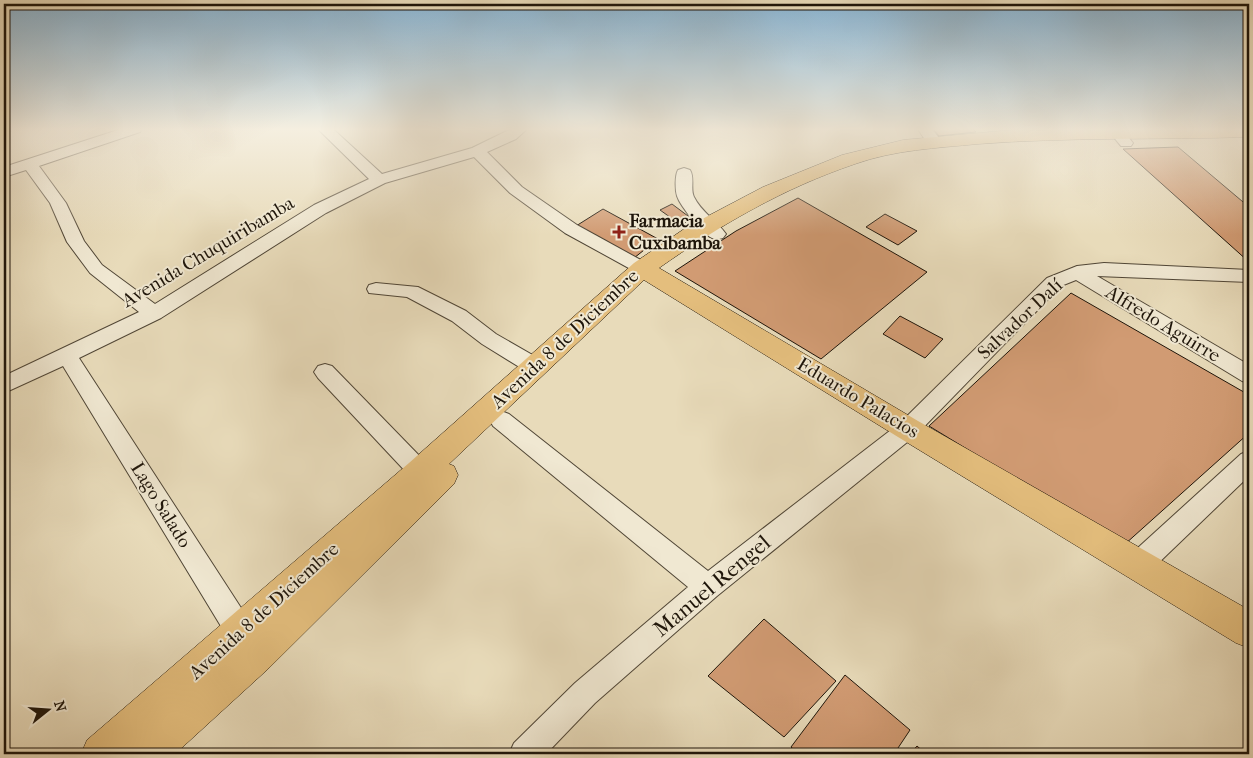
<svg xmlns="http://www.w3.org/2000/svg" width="1253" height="758" viewBox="0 0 1253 758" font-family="'IM FELL French Canon',serif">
  <rect width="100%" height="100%" fill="#e8dbba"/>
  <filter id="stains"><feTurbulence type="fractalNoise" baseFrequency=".004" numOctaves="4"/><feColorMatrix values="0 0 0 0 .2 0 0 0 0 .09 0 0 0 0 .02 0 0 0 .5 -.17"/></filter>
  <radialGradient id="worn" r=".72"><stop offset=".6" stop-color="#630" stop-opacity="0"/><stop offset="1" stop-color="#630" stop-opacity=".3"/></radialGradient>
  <!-- building -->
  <path fill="#d19b73" stroke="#1e150a" d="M 933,129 L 973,129 L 976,132 L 939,136 Z
    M 1178,147 L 1249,207 L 1249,262 L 1123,149 Z
    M 798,198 L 927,272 L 821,359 L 675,271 L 736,231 Z
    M 672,204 L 692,219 L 681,225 L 660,210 Z
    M 603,209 L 658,239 L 634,258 L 576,226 Z
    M 885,214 L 917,231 L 898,245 L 866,227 Z
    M 1071,293 L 1249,395 L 1249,433 L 1124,545 L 929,426 Z
    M 900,316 L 943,339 L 925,358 L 883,334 Z
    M 764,619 L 836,681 L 784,737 L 708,676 Z
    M 845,675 L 910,730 L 894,754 L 799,754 L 791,747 Z
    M 917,746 L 926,754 L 910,754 Z"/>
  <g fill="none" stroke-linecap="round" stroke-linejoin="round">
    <!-- minor casing -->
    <g stroke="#504636" stroke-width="2">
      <path id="minor" d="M 121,129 L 142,129 L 140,132 L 39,166 L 66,203 L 84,241 L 102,265 L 155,304 L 314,205 L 369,179 L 318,129 L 333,129 L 382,174 L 472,148 L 511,129 L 527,129 L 516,139 L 487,152 L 522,187 L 577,225 L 648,264 L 651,268 L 648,272 L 642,274 L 636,272 L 565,233 L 510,193 L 474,157 L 385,183 L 326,213 L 161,318 L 79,358 L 256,631 L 260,641 L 256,651 L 246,655 L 236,651 L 63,366 L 4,393 L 4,376 L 139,312 L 90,273 L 67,242 L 50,203 L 26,170 L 4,177 L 4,167 Z
        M 918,129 L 932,129 L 942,142 L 940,145 C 928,148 924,138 918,129 Z
        M 1107,129 L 1122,129 L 1133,143 L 1131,146 L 1121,146 Z
        M 684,168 L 690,170 C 695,178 690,189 694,197 C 701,212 717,221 726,234 L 723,238 C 719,239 716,240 712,238 C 703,234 680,206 677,196 C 675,190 675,175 678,170 Z
        M 1104,263 L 1249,270 L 1249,282 L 1097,276 L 1249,365 L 1249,383 L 1242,381 L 1076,280 L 1061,286 L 916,435 L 717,596 L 595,703 L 546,754 L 509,754 L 514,743 L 575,683 L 688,587 L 493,426 L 490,420 L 493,414 L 501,411 L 509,414 L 708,571 L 900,423 L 1047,278 L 1077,266 Z
        M 376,283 L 418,287 L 466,311 L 496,334 L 543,361 L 546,367 L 543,373 L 536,375 L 529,373 L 482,344 L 452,321 L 407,297 L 369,293 L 367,289 L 369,285 Z
        M 325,364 L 332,366 L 438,475 L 442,482 L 438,489 L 430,492 L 422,489 L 318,378 L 314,372 L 318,366 Z
        M 1249,451 L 1249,476 L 1148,573 L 1139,576 L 1130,573 L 1126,564 L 1130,555 L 1241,454 Z"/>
    </g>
    <!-- major casing -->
    <g stroke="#1e150a" stroke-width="1">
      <path id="major" d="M 1024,129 L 1249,129 L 1249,137 C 1159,140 1068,137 978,144 C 937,148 894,150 855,164 C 784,188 720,225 659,268 L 918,421 L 1249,610 L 1249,648 L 1236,643 L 898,437 L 644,280 L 449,464 L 454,466 L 458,475 L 454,484 L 268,669 L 175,754 L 81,754 L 87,740 L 409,463 L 634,263 L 687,227 L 763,187 L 842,155 L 903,140 Z"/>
    </g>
    <!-- minor -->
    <use href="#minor" fill="#f0e8d2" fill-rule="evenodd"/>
    <!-- major -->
    <use href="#major" fill="#e4be7d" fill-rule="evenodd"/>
  </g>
  <!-- sky -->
  <linearGradient id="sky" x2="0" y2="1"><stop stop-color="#89b6d6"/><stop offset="0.55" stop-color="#f5efe0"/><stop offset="1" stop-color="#f5efe0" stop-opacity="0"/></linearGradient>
  <rect width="1253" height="235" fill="url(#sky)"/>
  <!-- markers -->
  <path fill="#8f2418" stroke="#f0e8d2" stroke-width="2" d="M616.5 224.5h5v5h5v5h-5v5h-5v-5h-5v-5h5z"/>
  <g text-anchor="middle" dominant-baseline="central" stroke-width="4" stroke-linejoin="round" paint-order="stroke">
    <!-- poi labels -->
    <g font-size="19" font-weight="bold" fill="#1e150a" stroke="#f0e8d2" text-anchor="start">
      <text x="629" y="221">Farmacia<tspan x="629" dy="22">Cuxibamba</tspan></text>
    </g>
    <!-- street labels -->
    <g font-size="19" fill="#1e150a" stroke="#f0e8d2">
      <text transform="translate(208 252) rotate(-31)">Avenida Chuquiribamba</text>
      <text transform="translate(1020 319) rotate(-43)">Salvador Dalí</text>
      <text transform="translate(1163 324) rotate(31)">Alfredo Aguirre</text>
      <text transform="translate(565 339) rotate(-43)">Avenida 8 de Diciembre</text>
      <text transform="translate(858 398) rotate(31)">Eduardo Palacios</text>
      <text transform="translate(161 505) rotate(58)">Lago Salado</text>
      <text transform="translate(264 611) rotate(-42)">Avenida 8 de Diciembre</text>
    </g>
    <!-- near-street labels -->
    <g font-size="22" fill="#1e150a" stroke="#f0e8d2">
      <text transform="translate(712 586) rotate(-40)">Manuel Rengel</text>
    </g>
  </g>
  <!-- margin -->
  <rect width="1253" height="758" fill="none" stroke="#e8dbba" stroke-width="20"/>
  <rect x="5" y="5" width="1243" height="748" fill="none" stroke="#1e150a" stroke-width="2.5"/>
  <rect x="10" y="10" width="1233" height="738" fill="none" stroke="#1e150a"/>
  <!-- north arrow -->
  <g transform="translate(48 710) rotate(73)" stroke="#f0e8d2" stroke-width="4" paint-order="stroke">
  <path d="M0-4L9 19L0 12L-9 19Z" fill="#1e150a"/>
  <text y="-8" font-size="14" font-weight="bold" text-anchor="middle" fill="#1e150a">N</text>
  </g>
  <rect width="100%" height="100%" filter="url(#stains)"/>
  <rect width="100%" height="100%" fill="url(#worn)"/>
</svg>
